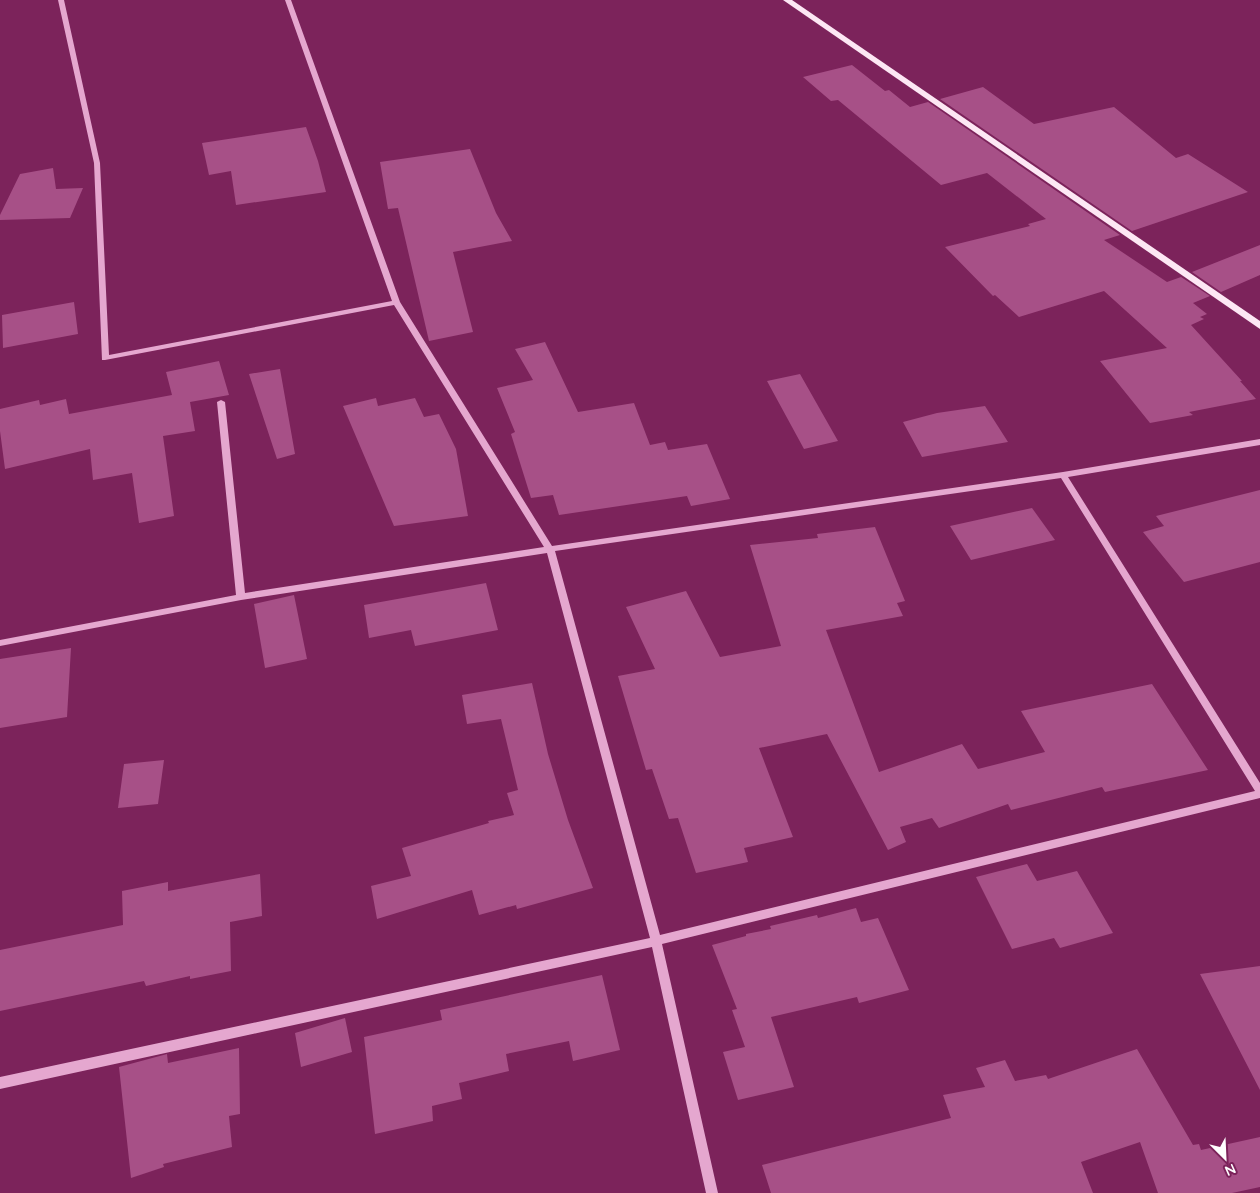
<svg xmlns="http://www.w3.org/2000/svg" width="1260" height="1193" viewBox="0 0 1260 1193" font-family="Quicksand,sans-serif">
  <rect width="100%" height="100%" fill="#7c235b"/>
  <!-- building -->
  <path fill="#a75087" d="M 852,65 L 885,91 L 889,90 L 910,107 L 928,102 L 1120,235 L 1104,240 L 1167,282 L 1181,277 L 1210,296 L 1193,303 L 1207,314 L 1200,317 L 1204,319 L 1191,325 L 1242,381 L 1240,381 L 1256,399 L 1189,412 L 1193,415 L 1150,423 L 1100,361 L 1167,348 L 1104,291 L 1019,317 L 995,295 L 993,296 L 945,247 L 1030,226 L 1028,224 L 1046,219 L 987,173 L 941,185 L 838,100 L 831,101 L 803,77 Z
    M 983,87 L 1034,124 L 1114,107 L 1176,158 L 1188,154 L 1248,192 L 1132,231 L 940,99 Z
    M 306,127 L 318,161 L 326,192 L 236,205 L 231,171 L 209,175 L 202,143 Z
    M 470,149 L 496,213 L 512,241 L 453,252 L 473,332 L 429,341 L 398,208 L 388,209 L 380,162 Z
    M 53,168 L 56,189 L 83,188 L 70,218 L 0,220 L 0,215 L 20,174 Z
    M 1260,245 L 1260,275 L 1221,292 L 1192,272 Z
    M 74,302 L 78,334 L 3,348 L 2,315 Z
    M 545,342 L 578,412 L 634,403 L 650,445 L 665,442 L 668,450 L 707,444 L 730,499 L 691,506 L 687,496 L 559,515 L 553,495 L 531,498 L 511,434 L 515,432 L 497,388 L 533,380 L 515,349 Z
    M 219,361 L 229,395 L 190,402 L 195,431 L 163,436 L 174,516 L 139,523 L 132,473 L 93,480 L 90,449 L 5,469 L 0,431 L 0,409 L 39,400 L 40,405 L 66,399 L 69,414 L 172,395 L 166,372 Z
    M 280,369 L 295,454 L 277,459 L 249,374 Z
    M 800,374 L 838,441 L 804,449 L 767,381 Z
    M 376,398 L 378,406 L 415,398 L 424,417 L 439,414 L 456,449 L 468,516 L 394,526 L 343,406 Z
    M 985,406 L 1008,442 L 922,457 L 903,422 L 937,413 Z
    M 1260,490 L 1260,562 L 1184,582 L 1143,532 L 1164,526 L 1156,516 Z
    M 1032,508 L 1055,540 L 971,560 L 950,526 Z
    M 875,527 L 905,601 L 897,603 L 903,616 L 826,630 L 879,772 L 962,744 L 978,769 L 1045,752 L 1021,711 L 1152,684 L 1208,770 L 1105,792 L 1102,787 L 1011,810 L 1008,804 L 939,828 L 932,818 L 900,827 L 906,842 L 888,850 L 827,734 L 759,748 L 793,837 L 744,848 L 748,862 L 696,873 L 678,818 L 669,819 L 652,769 L 646,770 L 618,676 L 655,669 L 626,607 L 686,591 L 720,657 L 781,646 L 750,545 L 818,538 L 817,534 Z
    M 486,583 L 498,630 L 415,646 L 411,630 L 369,638 L 364,605 Z
    M 294,595 L 307,659 L 265,668 L 254,604 Z
    M 71,648 L 67,717 L 0,728 L 0,659 Z
    M 532,683 L 548,754 L 568,820 L 593,888 L 517,909 L 516,905 L 479,915 L 472,890 L 377,919 L 371,886 L 411,876 L 402,848 L 489,823 L 488,821 L 514,815 L 507,793 L 518,790 L 501,719 L 467,724 L 462,695 Z
    M 164,760 L 158,804 L 118,808 L 124,764 Z
    M 1027,864 L 1037,881 L 1077,871 L 1113,933 L 1060,948 L 1054,938 L 1012,949 L 976,877 Z
    M 260,874 L 262,916 L 230,922 L 231,971 L 190,979 L 190,976 L 146,986 L 144,981 L 0,1011 L 0,950 L 123,925 L 122,891 L 168,882 L 168,891 Z
    M 856,908 L 861,922 L 878,918 L 909,990 L 859,1003 L 857,997 L 771,1017 L 794,1087 L 738,1100 L 723,1052 L 745,1047 L 732,1010 L 737,1009 L 712,945 L 746,936 L 746,934 L 771,929 L 770,926 L 817,915 L 818,918 Z
    M 1260,966 L 1260,1090 L 1200,974 Z
    M 602,975 L 620,1050 L 573,1061 L 569,1041 L 506,1054 L 509,1071 L 459,1083 L 462,1099 L 432,1106 L 433,1121 L 375,1134 L 364,1037 L 442,1020 L 440,1010 Z
    M 345,1018 L 352,1052 L 301,1067 L 295,1033 Z
    M 239,1048 L 240,1114 L 229,1116 L 232,1147 L 163,1164 L 164,1167 L 131,1178 L 119,1067 L 167,1054 L 168,1063 Z
    M 1137,1049 L 1193,1145 L 1199,1144 L 1201,1150 L 1260,1137 L 1260,1187 L 1232,1193 L 1158,1193 L 1140,1142 L 1081,1162 L 1093,1193 L 771,1193 L 762,1165 L 951,1118 L 943,1095 L 985,1087 L 976,1068 L 1005,1060 L 1015,1081 L 1046,1075 L 1048,1079 Z"/>
  <g fill="none" stroke-linecap="round" stroke-linejoin="round">
    <!-- minor -->
    <path fill="#e5a7cf" fill-rule="evenodd" d="M 58,0 L 64,0 L 100,163 L 109,355 L 392,301 L 285,0 L 291,0 L 400,302 L 552,546 L 1063,472 L 1260,439 L 1260,445 L 1068,477 L 1260,783 L 1260,798 L 662,944 L 718,1193 L 706,1193 L 652,947 L 0,1089 L 0,1077 L 650,938 L 547,553 L 241,600 L 0,646 L 0,640 L 236,595 L 217,402 L 221,400 L 225,402 L 245,593 L 544,547 L 394,305 L 105,360 L 102,360 L 94,163 ZM 1061,478 L 1255,791 L 660,935 L 555,551 Z"/>
    <!-- major -->
    <path fill="#fde7f4" fill-rule="evenodd" d="M 783,0 L 792,0 L 1260,321 L 1260,329 Z"/>
  </g>
  <!-- north arrow -->
  <g transform="translate(1225 1158) rotate(156)" stroke="#7c235b" stroke-width="4" paint-order="stroke">
  <path d="M0-4L9 19L0 12L-9 19Z" fill="#ffffff"/>
  <text y="-8" font-size="14" font-weight="bold" text-anchor="middle" fill="#ffffff">N</text>
  </g>
</svg>
